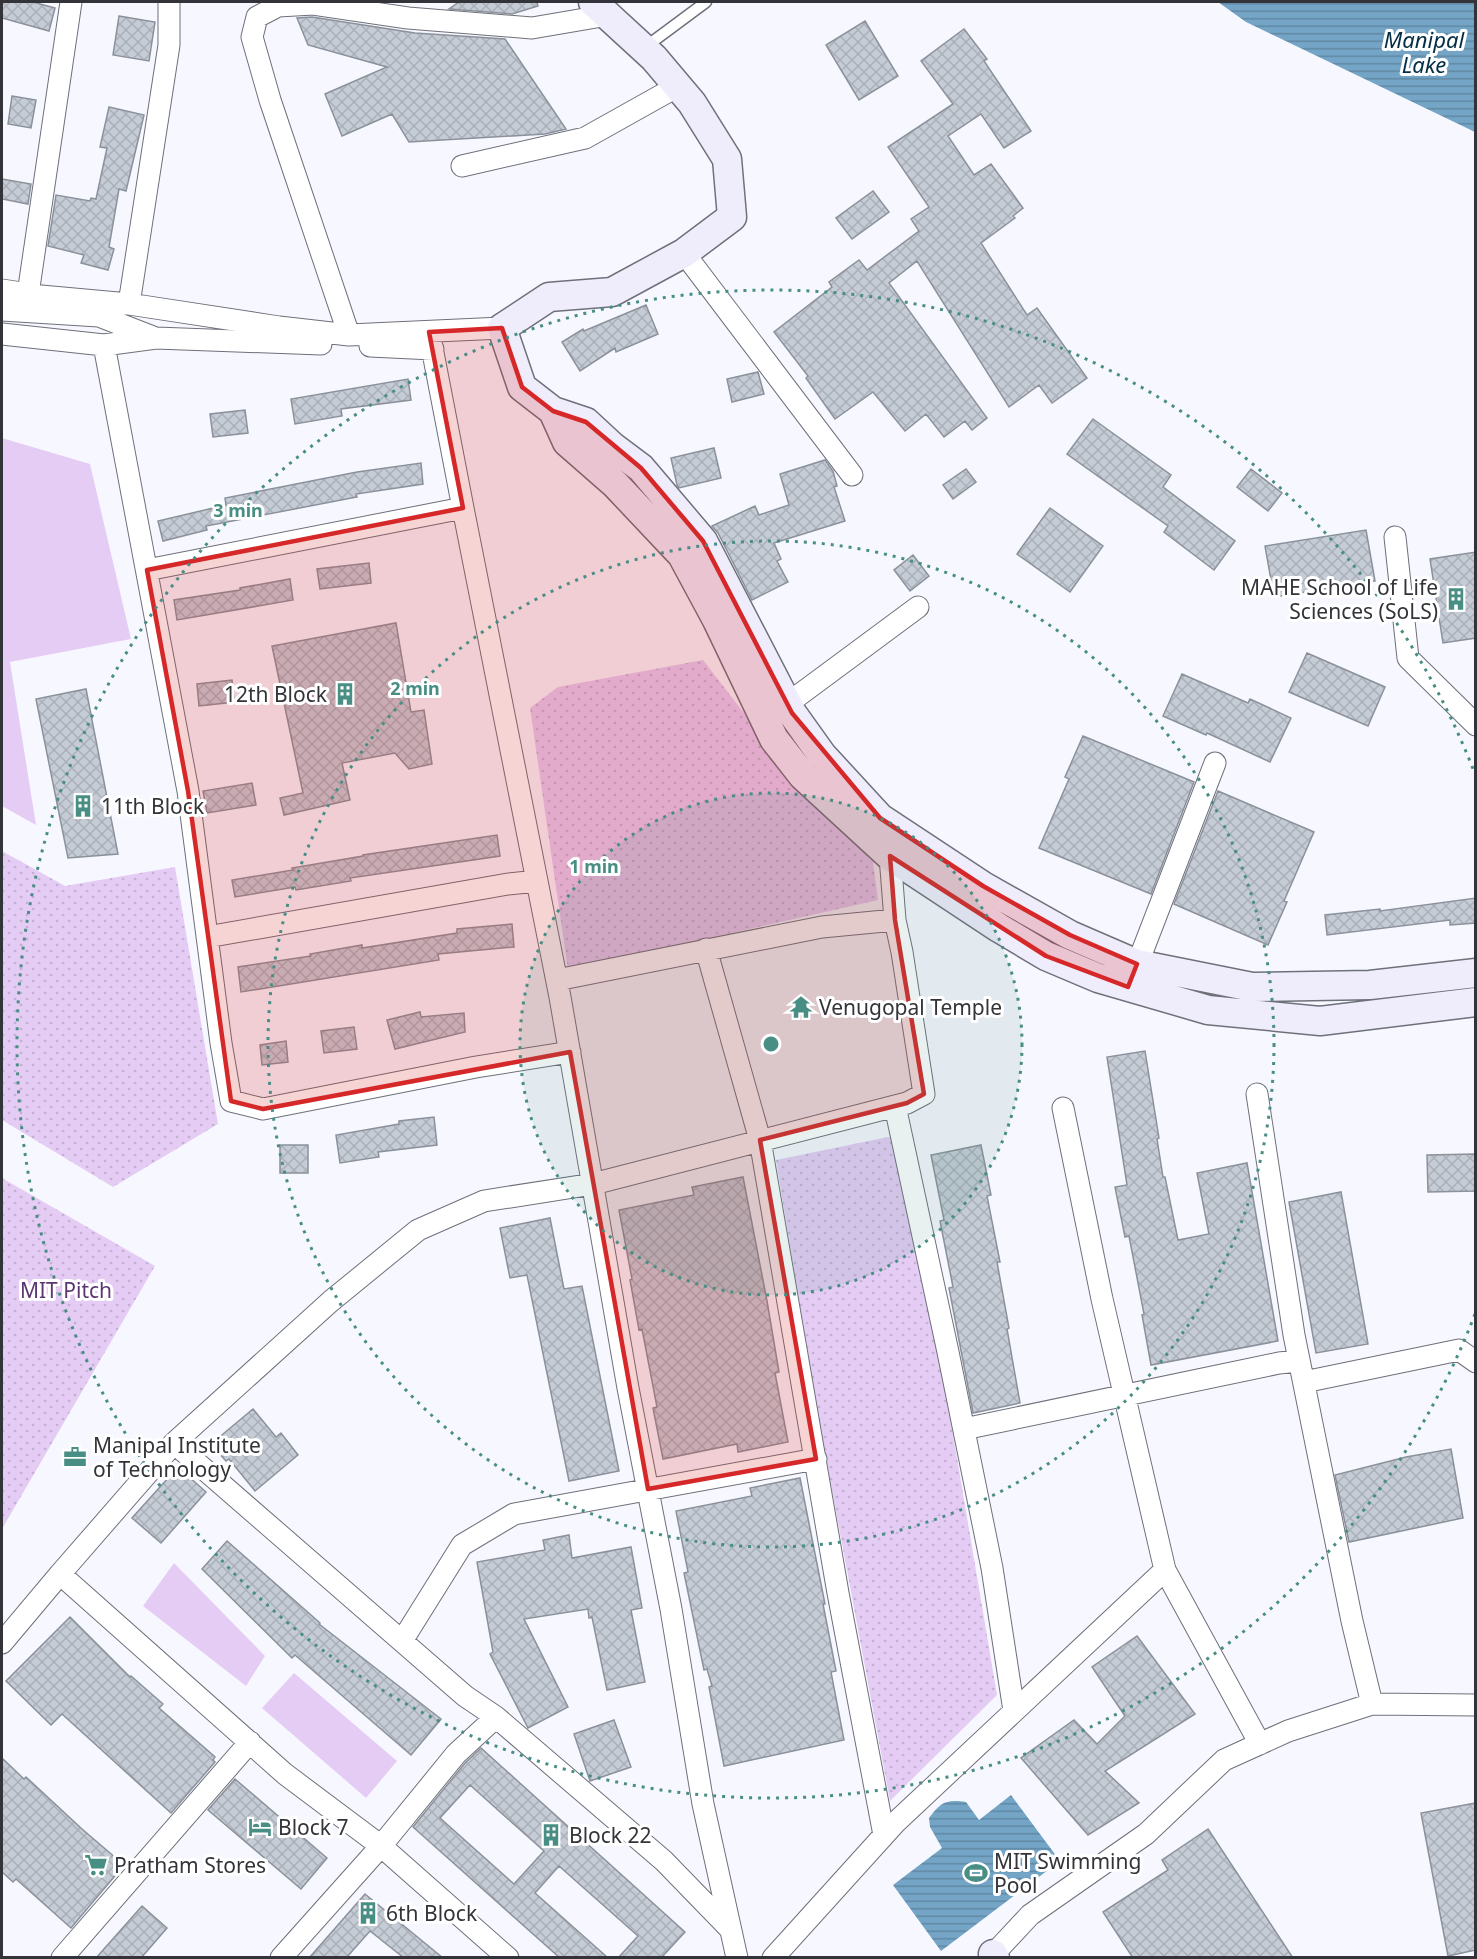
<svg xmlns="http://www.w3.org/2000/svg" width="1477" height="1959" viewBox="0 0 1477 1959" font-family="'Noto Sans',sans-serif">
  <defs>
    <pattern id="park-dots" width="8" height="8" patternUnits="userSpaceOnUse" patternTransform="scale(1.5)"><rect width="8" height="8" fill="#e5ccf5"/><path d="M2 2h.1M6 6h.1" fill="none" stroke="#c5b0d3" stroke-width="1.8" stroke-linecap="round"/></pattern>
    <pattern id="water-rules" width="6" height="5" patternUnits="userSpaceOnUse" patternTransform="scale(1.5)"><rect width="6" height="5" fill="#74a5c6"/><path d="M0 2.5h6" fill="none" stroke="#6087a2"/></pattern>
    <pattern id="building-cross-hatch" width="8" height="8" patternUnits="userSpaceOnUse" patternTransform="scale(1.5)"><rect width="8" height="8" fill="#c5ccd6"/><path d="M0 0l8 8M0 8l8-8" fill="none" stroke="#aab0b8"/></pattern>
  </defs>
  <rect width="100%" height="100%" fill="#f7f8ff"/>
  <!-- green -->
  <path fill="#e5ccf5" d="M 2,438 L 90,464 L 131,639 L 10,662 L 36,825 L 2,806 Z
    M 174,1563 L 265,1656 L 246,1686 L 143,1606 Z
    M 294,1673 L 397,1761 L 366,1798 L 262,1708 Z"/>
  <!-- park -->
  <path fill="url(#park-dots)" d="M 703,660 L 808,796 L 873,862 L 878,900 L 568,970 L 530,708 L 558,687 Z
    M 2,851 L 65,886 L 175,867 L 218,1124 L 113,1187 L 2,1120 Z
    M 893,1136 L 943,1375 L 997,1695 L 890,1801 L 815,1399 L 776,1160 Z
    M 2,1178 L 155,1266 L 2,1529 Z"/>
  <!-- water -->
  <path fill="url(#water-rules)" d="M 1218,2 L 1475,2 L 1475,132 L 1246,22 Z
    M 1011,1795 L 1060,1861 L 941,1951 L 893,1885 L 942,1848 L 930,1827 L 929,1818 C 941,1802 946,1799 966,1802 L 979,1820 Z"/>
  <!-- building -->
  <path fill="url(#building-cross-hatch)" stroke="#8b919a" stroke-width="1.5" fill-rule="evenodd" d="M 2,2 L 33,2 L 55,8 L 49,31 L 2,18 Z
    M 459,2 L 537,2 L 538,6 L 512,14 L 449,9 Z
    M 119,16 L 155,22 L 149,61 L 113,55 Z
    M 312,17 L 415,33 L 505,39 L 566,129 L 545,134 L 409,142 L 392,114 L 342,136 L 325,94 L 387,67 L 308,45 L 297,18 Z
    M 865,21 L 898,76 L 859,100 L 826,45 Z
    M 964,29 L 987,59 L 984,61 L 1031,131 L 1004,148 L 981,114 L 948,136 L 974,175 L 991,164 L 1023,208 L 1013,216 L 1015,218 L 981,243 L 1027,315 L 1037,308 L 1087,378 L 1052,403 L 1039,385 L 1009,407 L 917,261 L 889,283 L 987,418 L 972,430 L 965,421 L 944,437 L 926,414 L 905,431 L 873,392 L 835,419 L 806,378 L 808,376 L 774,332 L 832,287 L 829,282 L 859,260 L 867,270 L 919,231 L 911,219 L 929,207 L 888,147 L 953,104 L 921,61 Z
    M 12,96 L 36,100 L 31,128 L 8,124 Z
    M 109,107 L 144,115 L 126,191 L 119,189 L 109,247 L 114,249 L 108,270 L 81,263 L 84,255 L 48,246 L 56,195 L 90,201 L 91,198 L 96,199 L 107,148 L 100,147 Z
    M 2,179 L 31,184 L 28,204 L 2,199 Z
    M 873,191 L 889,212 L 852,239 L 836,218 Z
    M 646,305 L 658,334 L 616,352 L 615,348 L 580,371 L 562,342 L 583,329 L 584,331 Z
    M 758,372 L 764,394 L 732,402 L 727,379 Z
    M 408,379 L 411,400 L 341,409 L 342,416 L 295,424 L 291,399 Z
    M 245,410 L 248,433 L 213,437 L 210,414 Z
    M 1093,419 L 1171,475 L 1163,487 L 1235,541 L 1214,570 L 1164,532 L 1168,526 L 1067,454 Z
    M 714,448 L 721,478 L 679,488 L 677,485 L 671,458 Z
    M 825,460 L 833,471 L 837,486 L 834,487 L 845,521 L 774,543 L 781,559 L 777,561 L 788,582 L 752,600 L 718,533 L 712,526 L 755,506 L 759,515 L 789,505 L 780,474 Z
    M 421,463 L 423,484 L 356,494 L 357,497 L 206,526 L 207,530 L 163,541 L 158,521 L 226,505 L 225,498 L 357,472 Z
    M 966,469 L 976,482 L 953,499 L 943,485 Z
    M 1251,469 L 1282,493 L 1268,511 L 1237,487 Z
    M 1050,508 L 1103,546 L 1070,592 L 1017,554 Z
    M 1366,530 L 1375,581 L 1274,597 L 1265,546 Z
    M 1476,552 L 1476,638 L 1443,643 L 1430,559 Z
    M 913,555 L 929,576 L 910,591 L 894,570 Z
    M 369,563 L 371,583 L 320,589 L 317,569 Z
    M 290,579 L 293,600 L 177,620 L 174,600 L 240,590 L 240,588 Z
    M 396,623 L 411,712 L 424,710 L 432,764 L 409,769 L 395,753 L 342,763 L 350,800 L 284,815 L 280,798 L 303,793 L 272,646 Z
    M 1307,653 L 1385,687 L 1368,726 L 1289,692 Z
    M 1182,674 L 1248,703 L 1250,699 L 1291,718 L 1270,762 L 1207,733 L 1206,735 L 1163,716 Z
    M 232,680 L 235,702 L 199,706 L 197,684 Z
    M 86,689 L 118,854 L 68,858 L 36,699 Z
    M 1083,736 L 1194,782 L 1151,894 L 1039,848 L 1069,779 L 1065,777 Z
    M 252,783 L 256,805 L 207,813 L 203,791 Z
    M 1218,791 L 1314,832 L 1284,901 L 1287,902 L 1268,945 L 1174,904 Z
    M 497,835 L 500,856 L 350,878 L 351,881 L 296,890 L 295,887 L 235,897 L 232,880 L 293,870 L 292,868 L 363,856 L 363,855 Z
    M 1476,898 L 1476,923 L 1450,925 L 1450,920 L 1327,935 L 1325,915 L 1380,909 L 1380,911 Z
    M 512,924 L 514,947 L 438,954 L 439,960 L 241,992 L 238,967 L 311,956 L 310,954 L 362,945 L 362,948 L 457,933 L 457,929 Z
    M 420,1012 L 421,1017 L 464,1013 L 465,1032 L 395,1049 L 387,1020 Z
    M 354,1027 L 357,1049 L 324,1053 L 321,1031 Z
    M 286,1041 L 288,1062 L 262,1065 L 260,1045 Z
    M 1145,1051 L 1159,1138 L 1157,1139 L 1163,1177 L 1165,1177 L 1178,1240 L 1209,1234 L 1197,1173 L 1247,1163 L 1278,1341 L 1151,1365 L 1142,1315 L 1144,1314 L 1129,1236 L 1125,1237 L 1115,1187 L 1127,1185 L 1107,1057 Z
    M 434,1117 L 437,1145 L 378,1152 L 379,1157 L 340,1163 L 336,1135 L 399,1124 L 399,1121 Z
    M 280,1145 L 308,1145 L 308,1173 L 280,1173 Z
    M 981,1145 L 991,1195 L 987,1196 L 1000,1262 L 997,1262 L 1009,1328 L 1007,1329 L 1020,1403 L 973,1413 L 949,1288 L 953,1287 L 940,1221 L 944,1220 L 931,1155 Z
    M 1476,1154 L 1476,1191 L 1428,1192 L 1427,1155 Z
    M 743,1177 L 767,1301 L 779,1372 L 775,1373 L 788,1442 L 738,1452 L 737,1444 L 663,1459 L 653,1408 L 657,1407 L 642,1329 L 639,1330 L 630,1280 L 632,1279 L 619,1210 L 694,1195 L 692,1187 Z
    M 1341,1192 L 1368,1344 L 1316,1353 L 1289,1202 Z
    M 550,1218 L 564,1289 L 582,1286 L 619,1471 L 569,1481 L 527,1275 L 510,1278 L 500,1228 Z
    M 253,1409 L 276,1437 L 281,1433 L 298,1455 L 255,1491 L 229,1459 L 226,1461 L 211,1444 Z
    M 1451,1449 L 1463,1518 L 1349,1542 L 1335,1475 L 1406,1457 Z
    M 178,1467 L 206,1492 L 161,1543 L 132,1518 Z
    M 800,1478 L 825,1604 L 823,1604 L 836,1671 L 831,1672 L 844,1740 L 724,1766 L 709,1687 L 712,1686 L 707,1669 L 704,1670 L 684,1573 L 688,1572 L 676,1511 L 752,1496 L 750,1488 Z
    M 569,1535 L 572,1558 L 631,1547 L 642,1608 L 631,1610 L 645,1682 L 607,1690 L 592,1617 L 589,1618 L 588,1609 L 524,1619 L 568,1707 L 528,1728 L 490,1654 L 493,1652 L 477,1562 L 545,1550 L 543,1540 Z
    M 227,1541 L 320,1623 L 319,1624 L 441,1719 L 411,1755 L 295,1655 L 292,1658 L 202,1569 Z
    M 70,1617 L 130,1677 L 131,1676 L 163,1704 L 159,1708 L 215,1757 L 213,1760 L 215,1762 L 171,1813 L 62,1714 L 51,1725 L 6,1681 Z
    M 1137,1636 L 1195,1714 L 1105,1771 L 1139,1803 L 1088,1835 L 1021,1758 L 1074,1720 L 1097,1744 L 1125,1716 L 1092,1667 Z
    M 614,1720 L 631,1767 L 590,1781 L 574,1734 Z
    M 481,1748 L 685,1932 L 661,1958 L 618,1958 L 638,1936 L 559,1866 L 535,1893 L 608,1958 L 560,1958 L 413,1827 L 465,1763 ZM 470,1785 L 544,1851 L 514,1884 L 440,1818 Z
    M 2,1758 L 24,1779 L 26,1777 L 82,1829 L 124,1865 L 71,1928 L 16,1879 L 13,1882 L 2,1872 Z
    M 235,1779 L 327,1858 L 301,1889 L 208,1810 Z
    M 1476,1803 L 1476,1950 L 1448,1956 L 1421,1813 Z
    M 1208,1829 L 1293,1958 L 1133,1958 L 1103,1912 L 1168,1870 L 1162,1860 Z
    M 365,1894 L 443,1958 L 404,1958 L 370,1931 L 346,1958 L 309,1958 Z
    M 142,1906 L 167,1928 L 141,1958 L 96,1958 Z"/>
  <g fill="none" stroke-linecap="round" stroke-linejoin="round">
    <!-- lane casing -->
    <g stroke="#6e707a" stroke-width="13">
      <path id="lane" d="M 644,48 L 706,2"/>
    </g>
    <!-- street casing -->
    <g stroke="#6e707a" stroke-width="23">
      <path id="street" d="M 462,166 L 585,138 L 678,86
        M 684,253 L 852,475
        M 2,290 L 41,296 L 129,304 L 279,327 L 349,335 L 502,328
        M 28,294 L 71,2
        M 129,304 L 169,45 L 169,2
        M 2,310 L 99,316 L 153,337
        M 429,332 L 463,508 L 560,997 L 628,1388 L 671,1609 L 703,1804 L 737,1958
        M 2,334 L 104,345 L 156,338 L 321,344
        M 349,335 L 270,100 L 252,37 L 257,17 L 278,6 L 313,4 L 408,18 L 532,28 L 608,15
        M 104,345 L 188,791 L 221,1043 L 231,1101 L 263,1109 L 476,1067 L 570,1052
        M 370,346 L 433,349
        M 1395,537 L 1408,658 L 1476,725
        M 147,570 L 463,508
        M 787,704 L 918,607
        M 207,937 L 508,884 L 537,881
        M 706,949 L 760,1140 L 838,1593 L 884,1835
        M 1132,978 L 1215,763
        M 557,980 L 822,927 L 895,920
        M 1257,1094 L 1294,1335 L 1352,1621 L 1372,1704
        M 895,1106 L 948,1352 L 992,1568 L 1014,1711
        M 1304,1382 L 1459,1350 L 1476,1362
        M 964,1429 L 1279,1363 L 1299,1361
        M 1165,1570 L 1260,1744
        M 60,1574 L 174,1443
        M 402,1641 L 462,1545 L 514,1514 L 816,1459
        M 2,1643 L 60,1574 L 285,1774 L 381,1846 L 281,1958
        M 496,1717 L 465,1696 L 174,1443 L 331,1301 L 418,1230 L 484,1201 L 593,1184 L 907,1103 L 924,1094 L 902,952 L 895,920 L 890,856
        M 62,1958 L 250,1742
        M 508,1958 L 381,1846 L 456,1754 L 496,1717 L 664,1861 L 730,1929
        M 773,1958 L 896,1822 L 1165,1570 L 1102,1299 L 1063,1108
        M 990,1958 L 1030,1915 L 1146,1834 L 1224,1760 L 1288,1731 L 1372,1704 L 1476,1705"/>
    </g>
    <!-- secondary casing -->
    <g stroke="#6e707a" stroke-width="31">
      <path id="secondary" d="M 593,2 L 654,58 L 692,103 L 727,159 L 732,217 L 684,253 L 612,292 L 549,297 L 502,328 L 522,387 L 553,411 L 586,422 L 613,447 L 641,468 L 703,541 L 792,713 L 822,755 L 880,818 L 983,886 L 1070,935 L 1137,964 L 1252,987 L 1370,985 L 1476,973
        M 553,411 L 567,442 L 615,484 L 682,555 L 717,620 L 774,739 L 803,776 L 890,856 L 999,928 L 1046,956 L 1098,978 L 1208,1010 L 1320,1021 L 1476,1002
        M 993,1954 L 995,1958"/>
    </g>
    <!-- lane -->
    <use href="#lane" stroke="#fff" stroke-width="10"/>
    <!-- street -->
    <use href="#street" stroke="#fff" stroke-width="21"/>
    <!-- secondary -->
    <use href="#secondary" stroke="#efecfb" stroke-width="28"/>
  </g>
  <!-- marked area -->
  <path fill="#d62828" fill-opacity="0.2" stroke="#d62828" stroke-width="4.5" stroke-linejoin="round" d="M 502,328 L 522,387 L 553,411 L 586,422 L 641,468 L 703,541 L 792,713 L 880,818 L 983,886 L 1070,935 L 1137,964 L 1128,987 L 1046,956 L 890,856 L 895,920 L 924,1094 L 907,1103 L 760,1140 L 816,1459 L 648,1489 L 570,1052 L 263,1109 L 231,1101 L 188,791 L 147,570 L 463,508 L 429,332 Z"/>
  <!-- distance rings -->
  <circle cx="771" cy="1044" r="251" fill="#498e84" fill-opacity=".12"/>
  <g fill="none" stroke="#498e84" stroke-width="3" stroke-dasharray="3 6">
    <circle cx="771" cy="1044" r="251"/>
    <circle cx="771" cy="1044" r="503"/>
    <path d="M1475 1314A754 754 0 1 1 1475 774"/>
  </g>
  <!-- icons -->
  <defs>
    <g id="building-bare" transform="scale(1.8)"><path d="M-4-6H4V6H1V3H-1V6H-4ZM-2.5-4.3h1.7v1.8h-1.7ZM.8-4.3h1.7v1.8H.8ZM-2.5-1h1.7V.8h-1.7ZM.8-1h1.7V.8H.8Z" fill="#498e84" stroke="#fff" stroke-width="2.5" paint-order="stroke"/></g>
    <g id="temple-bare" transform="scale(1.8)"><path d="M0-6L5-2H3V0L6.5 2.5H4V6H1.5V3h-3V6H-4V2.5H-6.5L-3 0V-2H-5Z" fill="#498e84" stroke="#fff" stroke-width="2.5" paint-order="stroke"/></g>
    <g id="office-bare" transform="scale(1.8)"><path d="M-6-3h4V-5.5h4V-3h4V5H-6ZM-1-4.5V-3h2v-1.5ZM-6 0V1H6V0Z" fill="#498e84" stroke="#fff" stroke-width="2.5" paint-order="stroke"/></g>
    <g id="hotel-bare" transform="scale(1.8)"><path d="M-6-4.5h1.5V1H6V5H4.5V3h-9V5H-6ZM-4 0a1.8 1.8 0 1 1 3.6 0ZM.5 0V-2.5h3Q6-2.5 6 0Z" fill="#498e84" stroke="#fff" stroke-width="2.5" paint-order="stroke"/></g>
    <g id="supermarket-bare" transform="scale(1.8)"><path d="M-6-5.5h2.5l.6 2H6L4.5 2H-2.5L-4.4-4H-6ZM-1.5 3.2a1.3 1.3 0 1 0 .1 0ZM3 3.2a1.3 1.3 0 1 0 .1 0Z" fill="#498e84" stroke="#fff" stroke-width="2.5" paint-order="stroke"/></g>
    <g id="stadium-bare" transform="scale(1.8)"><path d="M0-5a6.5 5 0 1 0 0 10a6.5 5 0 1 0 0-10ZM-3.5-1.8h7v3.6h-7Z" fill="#498e84" stroke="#fff" stroke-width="2.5" paint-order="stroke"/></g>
  </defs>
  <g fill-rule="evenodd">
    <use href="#building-bare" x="1456" y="599"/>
    <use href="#building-bare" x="345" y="694"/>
    <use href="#building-bare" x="83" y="806"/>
    <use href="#temple-bare" x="801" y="1007"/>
    <use href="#office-bare" x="75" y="1457"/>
    <use href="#hotel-bare" x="260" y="1827"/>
    <use href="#building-bare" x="551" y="1835"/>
    <use href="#supermarket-bare" x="96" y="1865"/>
    <use href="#stadium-bare" x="976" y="1873"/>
    <use href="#building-bare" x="368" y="1913"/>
  </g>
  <g text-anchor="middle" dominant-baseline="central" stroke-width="6" stroke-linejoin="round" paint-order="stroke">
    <!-- poi labels -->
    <g font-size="21" fill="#333439" stroke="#fff" text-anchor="start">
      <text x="1438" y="587" text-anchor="end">MAHE School of Life<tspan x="1438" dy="24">Sciences (SoLS)</tspan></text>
      <text x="327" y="694" text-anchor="end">12th Block</text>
      <text x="101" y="806">11th Block</text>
      <text x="819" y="1007">Venugopal Temple</text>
      <text x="93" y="1445">Manipal Institute<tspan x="93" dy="24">of Technology</tspan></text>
      <text x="278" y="1827">Block 7</text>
      <text x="569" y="1835">Block 22</text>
      <text x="994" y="1861">MIT Swimming<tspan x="994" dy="24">Pool</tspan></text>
      <text x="114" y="1865">Pratham Stores</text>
      <text x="386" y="1913">6th Block</text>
    </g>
    <!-- park labels -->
    <g font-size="21" fill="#5b3670" stroke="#fff">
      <text x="66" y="1290">MIT Pitch</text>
    </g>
    <!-- water labels -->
    <g font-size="22" font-style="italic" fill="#032e45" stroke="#fff">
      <text x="1424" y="39">Manipal<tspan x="1424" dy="25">Lake</tspan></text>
    </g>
  </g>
  <circle cx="771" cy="1044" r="9" fill="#498e84" stroke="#fff" stroke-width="3"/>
  <g font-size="18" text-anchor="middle" font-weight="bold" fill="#498e84" stroke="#fff" stroke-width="6" stroke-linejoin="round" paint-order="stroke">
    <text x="238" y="517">3 min</text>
    <text x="415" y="695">2 min</text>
    <text x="594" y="873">1 min</text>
  </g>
  <!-- border -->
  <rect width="1477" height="1959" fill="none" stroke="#333439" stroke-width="6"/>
</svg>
